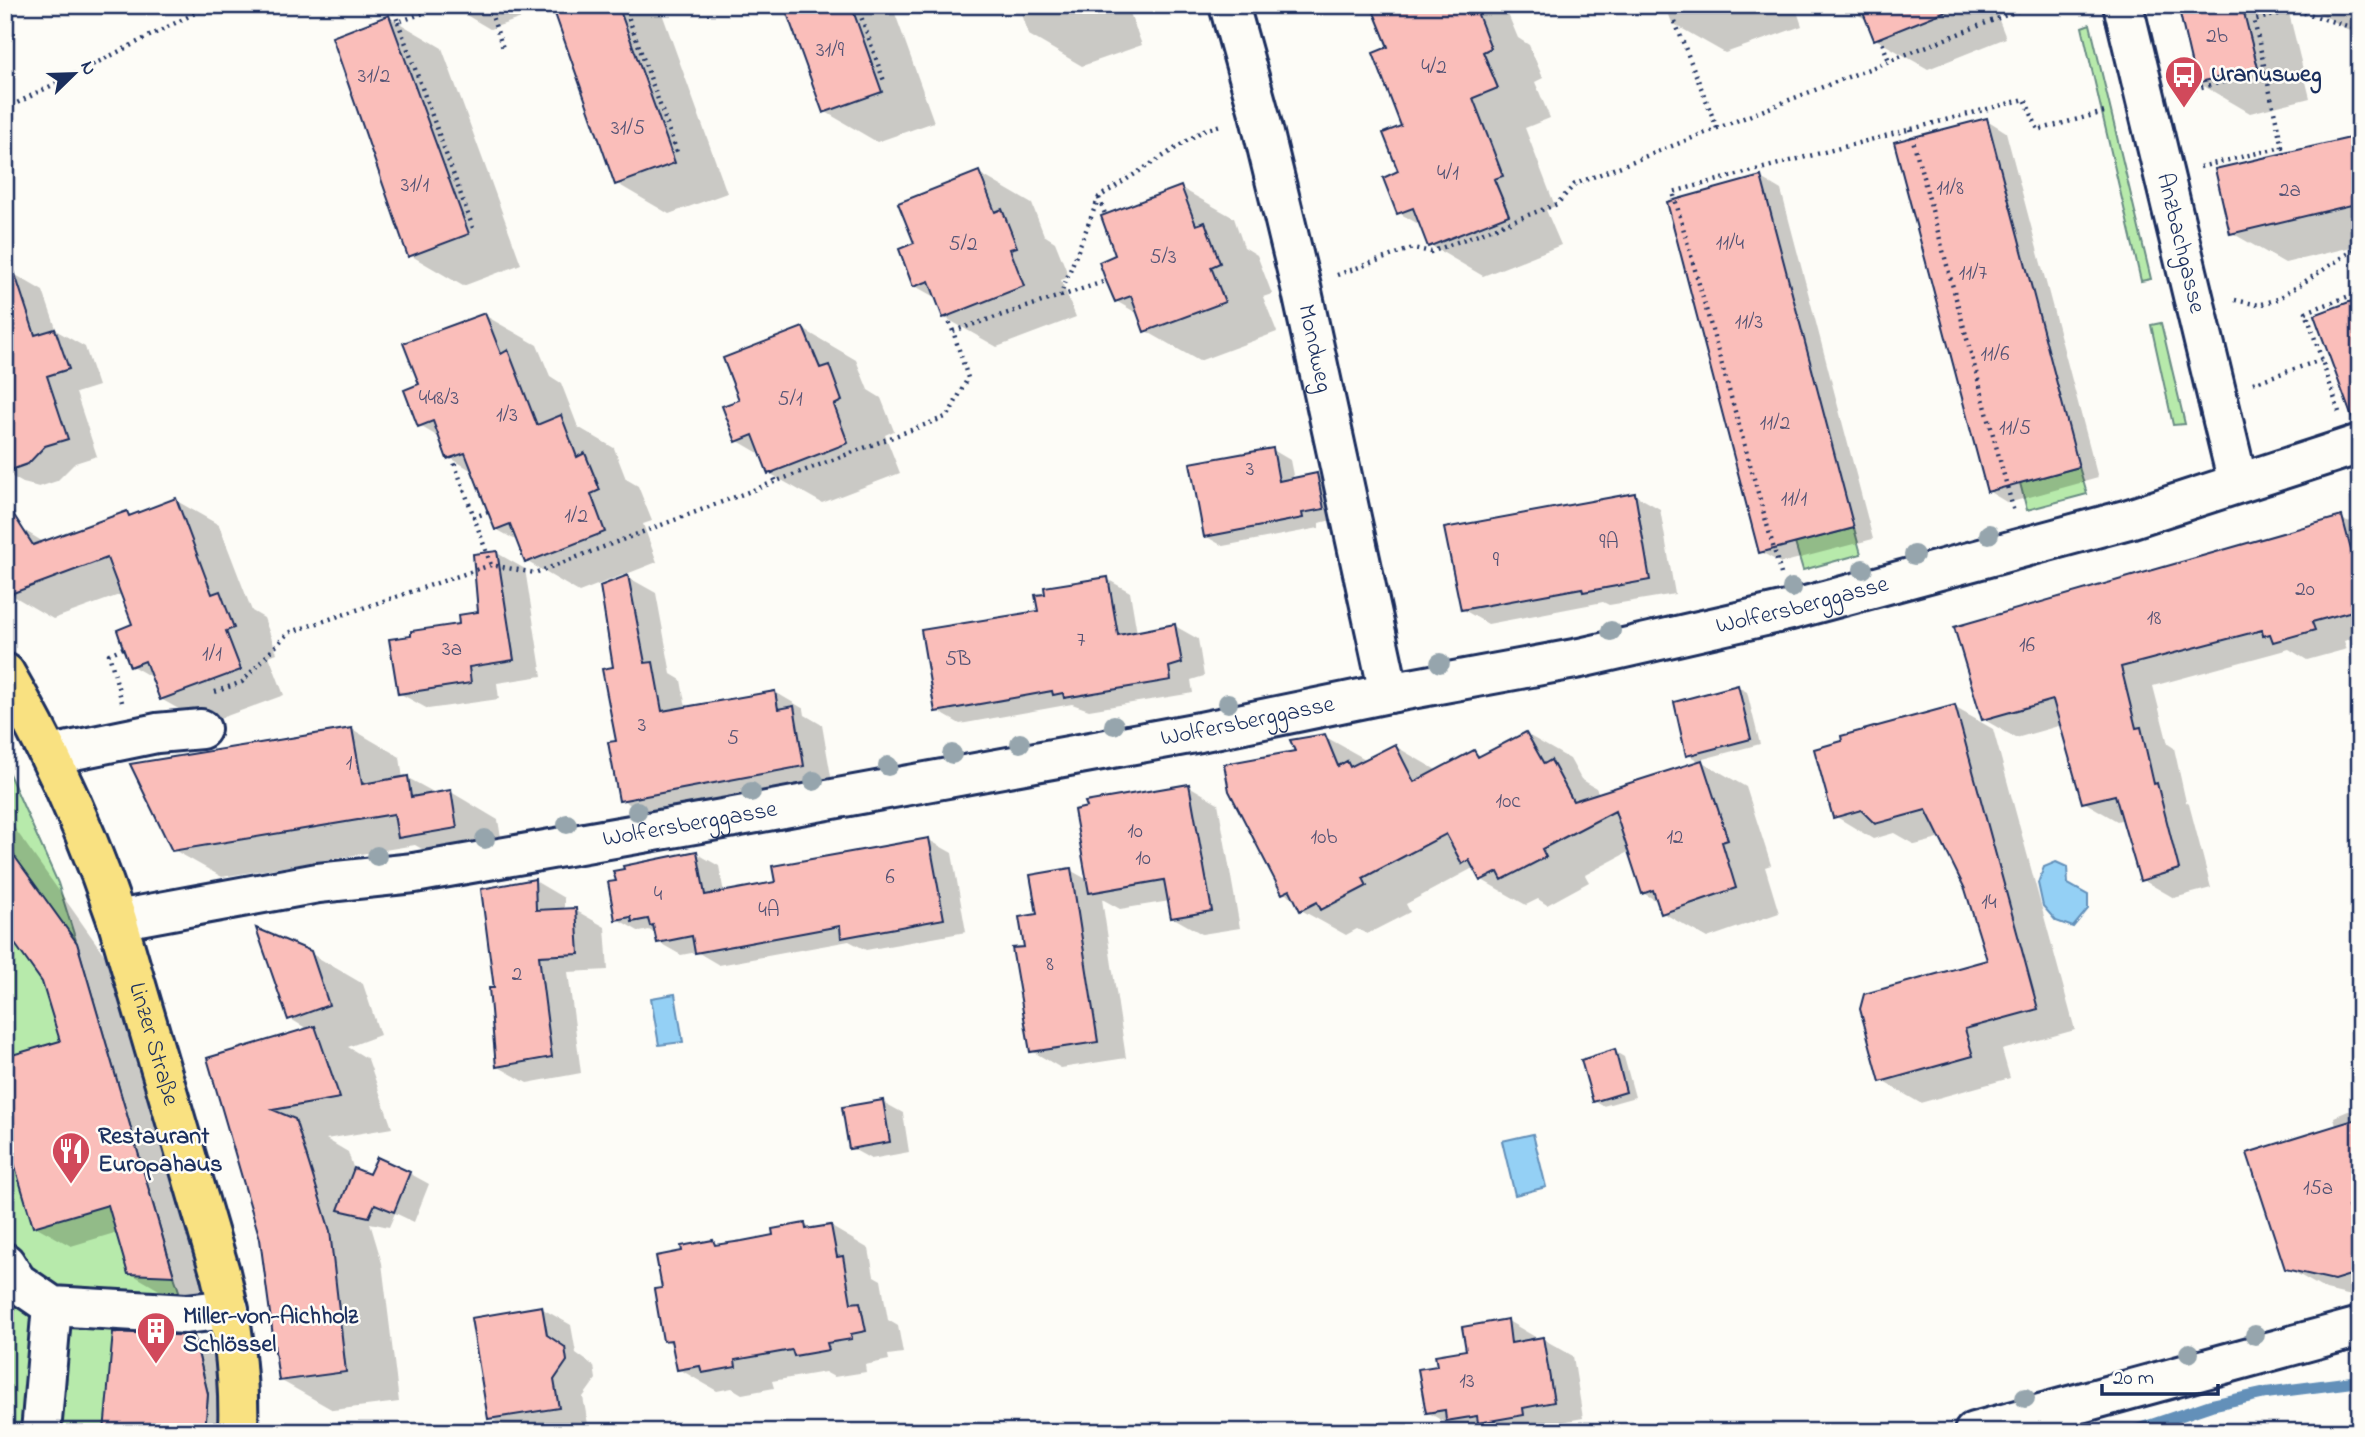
<svg xmlns="http://www.w3.org/2000/svg" width="2365" height="1437" viewBox="0 0 2365 1437" font-family="'Indie Flower',sans-serif">
  <rect width="100%" height="100%" fill="#fdfcf7"/>
  <filter id="ink" filterUnits="userSpaceOnUse"><feTurbulence type="fractalNoise" baseFrequency=".0143" numOctaves="2"/><feDisplacementMap in="SourceGraphic" scale="14" xChannelSelector="R" yChannelSelector="G"/><feConvolveMatrix kernelMatrix="1 2 1 2 8 2 1 2 1" color-interpolation-filters="sRGB"/></filter>
  <g filter="url(#ink)">
    <!-- green -->
    <path fill="#b7eaab" stroke="#698c84" stroke-width="2" d="M 2090,24 L 2151,279 L 2141,281 L 2082,27 Z
      M 2161,323 L 2185,424 L 2173,425 L 2151,325 Z
      M 2079,467 L 2087,494 L 2027,510 L 2020,483 Z
      M 1854,528 L 1861,554 L 1803,570 L 1795,543 Z
      M 5,765 L 58,883 L 77,944 L 174,1276 L 194,1336 L 208,1394 L 205,1432 L 5,1432 Z"/>
    <!-- water -->
    <path fill="#94d0f5" stroke="#6490b9" stroke-width="2" d="M 2056,862 L 2067,867 L 2068,884 L 2088,895 L 2088,909 L 2073,927 L 2056,921 L 2043,906 L 2038,883 L 2044,867 Z
      M 675,994 L 683,1042 L 659,1045 L 651,998 Z
      M 1533,1134 L 1546,1187 L 1515,1195 L 1502,1141 Z"/>
    <!-- shadow -->
    <path fill="#0003" d="M 449,5 L 546,5 L 547,9 L 490,29 Z
      M 554,5 L 659,5 L 727,193 L 669,214 L 616,183 Z
      M 786,5 L 892,5 L 934,122 L 877,142 L 824,111 Z
      M 1019,5 L 1127,5 L 1142,45 L 1082,66 L 1029,35 Z
      M 1379,5 L 1505,7 L 1518,38 L 1529,45 L 1543,78 L 1535,82 L 1550,118 L 1525,128 L 1555,206 L 1546,210 L 1561,245 L 1483,276 L 1430,245 L 1422,226 L 1399,213 L 1403,127 L 1390,48 Z
      M 1663,5 L 1795,5 L 1802,26 L 1725,53 L 1672,23 L 1666,7 Z
      M 1844,5 L 1993,5 L 2006,38 L 1928,69 L 1875,39 L 1868,21 Z
      M 2179,5 L 2287,5 L 2310,98 L 2250,113 L 2197,82 Z
      M 2306,5 L 2360,5 L 2360,34 L 2352,32 Z
      M 389,17 L 442,48 L 521,264 L 463,286 L 410,255 Z
      M 1987,120 L 2006,132 L 2098,478 L 2008,503 L 1988,491 Z
      M 2350,139 L 2360,145 L 2360,245 L 2285,263 L 2232,233 Z
      M 979,173 L 1032,204 L 1044,235 L 1055,242 L 1069,277 L 1061,280 L 1076,317 L 997,347 L 944,317 L 938,299 L 915,286 L 916,244 Z
      M 1761,178 L 1781,190 L 1873,539 L 1781,563 L 1761,552 Z
      M 1181,188 L 1234,218 L 1244,247 L 1257,255 L 1272,294 L 1263,297 L 1277,332 L 1199,361 L 1146,331 L 1140,315 L 1116,301 L 1118,256 Z
      M 14,274 L 43,291 L 57,331 L 85,347 L 98,386 L 76,393 L 97,456 L 75,463 L 57,481 L 39,487 L 23,483 L 5,473 L 5,277 Z
      M 484,315 L 537,345 L 550,376 L 561,383 L 578,427 L 614,448 L 626,479 L 638,486 L 652,521 L 643,524 L 657,562 L 624,575 L 656,593 L 671,674 L 681,680 L 686,708 L 775,692 L 804,709 L 805,715 L 822,725 L 832,782 L 649,816 L 621,799 L 615,668 L 623,575 L 579,592 L 526,561 L 519,542 L 496,529 L 474,472 L 449,457 L 442,439 L 420,426 L 422,385 Z
      M 803,329 L 856,360 L 868,390 L 881,398 L 894,431 L 885,435 L 900,473 L 822,503 L 769,473 L 762,455 L 738,441 L 741,401 Z
      M 1273,450 L 1290,460 L 1294,480 L 1316,475 L 1334,485 L 1341,518 L 1319,523 L 1319,528 L 1223,546 L 1205,536 Z
      M 1635,495 L 1660,509 L 1675,594 L 1609,605 L 1603,602 L 1488,624 L 1462,609 Z
      M 175,500 L 219,525 L 252,611 L 264,618 L 277,653 L 269,656 L 284,695 L 205,724 L 161,699 L 153,678 L 132,666 L 134,625 L 122,594 L 53,619 L 10,594 L 22,529 L 45,543 L 127,513 L 133,516 Z
      M 2341,518 L 2347,522 L 2360,518 L 2360,636 L 2344,641 L 2347,649 L 2307,660 L 2289,649 L 2153,686 L 2168,744 L 2174,748 L 2186,802 L 2189,804 L 2211,888 L 2174,898 L 2141,879 L 2124,819 L 2117,821 L 2084,802 L 2062,725 L 2016,738 L 1983,719 Z
      M 497,553 L 525,569 L 542,676 L 497,683 L 499,699 L 428,709 L 399,693 L 413,637 L 461,625 L 480,614 Z
      M 1107,579 L 1130,592 L 1137,633 L 1175,626 L 1198,639 L 1204,676 L 1191,680 L 1193,693 L 1089,710 L 1072,704 L 960,724 L 937,711 L 1040,612 Z
      M 1738,687 L 1747,692 L 1760,744 L 1699,760 L 1746,787 L 1771,865 L 1765,867 L 1779,913 L 1707,938 L 1663,913 L 1659,902 L 1643,893 L 1630,851 L 1585,875 L 1589,882 L 1547,905 L 1538,899 L 1526,905 L 1482,880 L 1473,868 L 1406,904 L 1410,912 L 1367,934 L 1357,929 L 1346,935 L 1301,910 L 1297,900 L 1284,893 L 1297,753 L 1324,736 L 1367,760 L 1395,746 L 1438,771 L 1474,752 L 1483,757 L 1526,734 L 1570,759 L 1581,779 L 1596,788 L 1599,794 L 1701,762 L 1688,755 Z
      M 1954,707 L 1993,729 L 2075,1030 L 2002,1050 L 2010,1078 L 1920,1103 L 1882,1081 L 1989,962 L 1967,888 L 1942,838 L 1915,845 L 1894,833 L 1873,839 L 1835,816 Z
      M 352,729 L 400,757 L 403,779 L 408,778 L 437,794 L 451,792 L 498,820 L 504,855 L 448,864 L 415,845 L 222,877 L 174,850 Z
      M 1189,786 L 1218,803 L 1240,928 L 1202,934 L 1172,917 L 1170,901 L 1120,909 L 1102,899 L 1126,1058 L 1061,1068 L 1032,1051 L 1026,948 L 1039,915 L 1070,870 L 1088,880 Z
      M 5,822 L 13,826 L 113,967 L 209,1296 L 166,1294 L 130,1273 L 118,1232 L 71,1246 L 35,1226 L 62,1042 L 44,982 L 5,927 Z
      M 929,840 L 952,853 L 966,932 L 866,950 L 849,941 L 719,965 L 697,952 L 681,955 L 658,942 L 657,935 L 649,930 L 640,932 L 617,919 L 696,853 L 719,866 L 724,893 L 777,883 Z
      M 535,881 L 564,898 L 564,910 L 575,910 L 605,927 L 608,970 L 568,972 L 581,1073 L 527,1083 L 497,1066 Z
      M 310,953 L 363,984 L 380,1035 L 348,1047 L 368,1059 L 392,1128 L 326,1139 L 348,1152 L 354,1170 L 370,1177 L 409,1173 L 429,1184 L 414,1222 L 395,1213 L 389,1227 L 370,1223 L 382,1263 L 399,1402 L 333,1410 L 280,1380 L 262,1238 L 209,1060 L 309,1030 L 289,1018 Z
      M 1614,1051 L 1624,1057 L 1635,1097 L 1603,1106 L 1594,1101 Z
      M 883,1102 L 903,1113 L 909,1152 L 871,1159 L 851,1148 Z
      M 2348,1111 L 2360,1112 L 2360,1298 L 2326,1290 L 2287,1268 L 2336,1127 L 2334,1117 Z
      M 805,1225 L 813,1230 L 830,1226 L 869,1249 L 874,1276 L 881,1280 L 888,1320 L 898,1326 L 903,1353 L 888,1355 L 889,1360 L 865,1365 L 866,1372 L 834,1377 L 825,1372 L 772,1381 L 774,1388 L 742,1394 L 732,1388 L 717,1391 L 679,1369 L 674,1345 L 665,1340 L 664,1289 L 684,1253 L 713,1242 L 720,1246 L 775,1236 Z
      M 541,1308 L 571,1325 L 576,1353 L 594,1366 L 596,1379 L 583,1397 L 588,1424 L 539,1432 L 514,1432 L 490,1418 Z
      M 1508,1321 L 1537,1338 L 1537,1340 L 1543,1339 L 1573,1356 L 1583,1418 L 1551,1424 L 1553,1432 L 1469,1432 L 1463,1428 L 1457,1429 L 1427,1412 L 1439,1368 L 1468,1352 Z
      M 193,1337 L 213,1349 L 227,1406 L 225,1432 L 106,1432 Z"/>
    <g fill="none" stroke-linecap="round" stroke-linejoin="round">
      <!-- stream -->
      <path stroke="#6490b9" stroke-width="12" d="M 2131,1432 L 2211,1405 L 2266,1393 L 2360,1381"/>
    </g>
    <!-- building -->
    <path fill="#fabeba" stroke="#1b2f5e" stroke-width="2" d="M 552,5 L 618,5 L 675,163 L 615,185 Z
      M 784,5 L 851,5 L 882,92 L 823,113 Z
      M 1371,5 L 1465,5 L 1469,15 L 1477,12 L 1491,48 L 1483,52 L 1498,88 L 1473,98 L 1503,176 L 1494,179 L 1509,215 L 1428,247 L 1413,208 L 1397,214 L 1383,178 L 1398,171 L 1383,133 L 1401,126 L 1373,53 L 1388,47 Z
      M 1860,5 L 1956,5 L 1956,7 L 1874,40 Z
      M 2178,5 L 2242,5 L 2258,68 L 2196,83 Z
      M 389,15 L 469,234 L 408,257 L 332,37 Z
      M 1987,118 L 2079,467 L 1987,492 L 1894,142 Z
      M 2350,138 L 2360,178 L 2360,203 L 2230,234 L 2215,169 Z
      M 979,171 L 995,212 L 1002,209 L 1017,247 L 1010,249 L 1024,286 L 943,318 L 929,281 L 913,287 L 899,249 L 914,243 L 898,203 Z
      M 1761,176 L 1854,528 L 1759,553 L 1667,202 Z
      M 1181,186 L 1196,225 L 1205,222 L 1220,263 L 1211,267 L 1225,302 L 1144,332 L 1131,296 L 1115,302 L 1106,281 L 1099,262 L 1115,255 L 1101,216 Z
      M 11,262 L 35,335 L 55,329 L 69,369 L 47,376 L 68,439 L 45,446 L 28,464 L 5,472 L 5,263 Z
      M 2360,298 L 2360,423 L 2354,423 L 2314,315 Z
      M 485,313 L 501,354 L 508,350 L 537,425 L 561,415 L 577,457 L 585,453 L 600,490 L 591,494 L 605,532 L 525,563 L 510,524 L 495,530 L 465,453 L 447,459 L 433,421 L 418,427 L 404,390 L 419,384 L 403,343 Z
      M 803,327 L 820,368 L 829,365 L 842,401 L 834,405 L 848,443 L 768,474 L 753,435 L 736,442 L 722,406 L 739,400 L 723,358 Z
      M 1273,448 L 1279,481 L 1317,473 L 1324,509 L 1302,513 L 1303,518 L 1204,537 L 1190,463 Z
      M 1635,493 L 1650,580 L 1583,592 L 1582,588 L 1461,610 L 1444,528 Z
      M 176,498 L 212,594 L 220,591 L 234,628 L 226,631 L 241,670 L 160,700 L 145,661 L 130,667 L 123,648 L 117,630 L 132,624 L 107,558 L 5,596 L 5,501 L 33,545 L 127,511 L 129,516 Z
      M 2342,516 L 2360,584 L 2360,609 L 2312,622 L 2315,630 L 2273,642 L 2270,634 L 2263,636 L 2262,630 L 2121,667 L 2136,728 L 2141,727 L 2154,784 L 2157,783 L 2179,869 L 2140,881 L 2115,795 L 2082,803 L 2053,700 L 1982,720 L 1954,627 Z
      M 497,551 L 514,660 L 469,667 L 471,683 L 398,694 L 389,639 L 411,636 L 411,631 L 459,624 L 458,615 L 478,612 L 473,554 Z
      M 628,575 L 645,663 L 653,662 L 662,711 L 775,691 L 778,709 L 794,706 L 804,766 L 619,801 L 608,742 L 616,741 L 602,669 L 613,667 L 600,586 Z
      M 1108,577 L 1118,635 L 1175,624 L 1182,663 L 1169,667 L 1171,680 L 1064,698 L 1063,693 L 1053,695 L 1052,691 L 935,712 L 921,630 L 1038,611 L 1035,595 L 1045,594 L 1044,587 Z
      M 1738,685 L 1751,739 L 1686,756 L 1674,702 Z
      M 1955,705 L 2038,1009 L 1965,1029 L 1973,1056 L 1880,1082 L 1860,1009 L 1864,994 L 1987,960 L 1965,889 L 1926,810 L 1875,824 L 1861,810 L 1833,818 L 1814,749 L 1842,741 L 1841,736 Z
      M 352,728 L 362,784 L 408,776 L 411,797 L 451,790 L 457,828 L 398,838 L 394,814 L 172,851 L 130,764 Z
      M 1526,732 L 1544,764 L 1551,760 L 1573,801 L 1702,760 L 1728,840 L 1722,842 L 1736,888 L 1661,914 L 1653,890 L 1642,894 L 1615,811 L 1542,849 L 1546,857 L 1502,880 L 1498,872 L 1480,881 L 1469,860 L 1462,864 L 1446,834 L 1363,878 L 1367,886 L 1321,910 L 1317,902 L 1300,911 L 1290,890 L 1282,894 L 1229,791 L 1224,764 L 1295,751 L 1290,740 L 1325,734 L 1338,766 L 1347,761 L 1350,767 L 1395,744 L 1414,782 L 1474,750 L 1478,757 Z
      M 1189,784 L 1212,911 L 1171,918 L 1164,880 L 1089,893 L 1074,810 L 1087,807 L 1085,802 Z
      M 929,838 L 944,919 L 841,938 L 840,926 L 695,953 L 692,936 L 657,943 L 653,925 L 650,926 L 648,919 L 632,922 L 631,917 L 615,920 L 608,882 L 616,881 L 613,871 L 624,869 L 623,866 L 697,851 L 705,895 L 775,882 L 772,866 Z
      M 5,843 L 77,943 L 174,1276 L 128,1274 L 108,1205 L 33,1227 L 5,1133 L 5,1057 L 60,1041 L 42,982 L 5,930 Z
      M 1071,868 L 1098,1042 L 1030,1052 L 1012,948 L 1024,947 L 1019,917 L 1037,914 L 1030,875 Z
      M 535,879 L 536,910 L 576,908 L 579,954 L 539,956 L 552,1057 L 496,1067 L 489,988 L 494,988 L 481,889 Z
      M 256,928 L 311,951 L 329,1005 L 288,1020 Z
      M 315,1026 L 340,1098 L 273,1110 L 295,1119 L 330,1231 L 346,1372 L 279,1381 L 260,1239 L 207,1058 Z
      M 1615,1049 L 1626,1092 L 1593,1102 L 1581,1060 Z
      M 883,1100 L 890,1142 L 849,1149 L 842,1107 Z
      M 2360,1118 L 2360,1203 L 2348,1207 L 2360,1243 L 2360,1272 L 2334,1280 L 2285,1269 L 2247,1153 Z
      M 377,1157 L 410,1172 L 394,1212 L 375,1204 L 369,1217 L 338,1210 L 354,1168 L 369,1174 Z
      M 805,1223 L 806,1229 L 831,1225 L 837,1257 L 843,1256 L 851,1303 L 860,1302 L 866,1331 L 851,1334 L 852,1339 L 827,1343 L 829,1350 L 794,1356 L 792,1350 L 735,1360 L 736,1367 L 702,1373 L 700,1366 L 677,1370 L 671,1340 L 663,1341 L 654,1289 L 662,1288 L 656,1256 L 682,1251 L 681,1246 L 713,1240 L 715,1245 L 742,1241 L 773,1235 L 772,1229 Z
      M 542,1306 L 547,1335 L 565,1347 L 567,1361 L 554,1380 L 559,1408 L 488,1419 L 471,1318 Z
      M 1508,1319 L 1511,1343 L 1543,1337 L 1554,1402 L 1523,1408 L 1524,1415 L 1478,1423 L 1477,1416 L 1446,1421 L 1445,1410 L 1426,1413 L 1418,1369 L 1437,1366 L 1435,1355 L 1466,1350 L 1462,1327 Z
      M 113,1332 L 194,1336 L 208,1394 L 205,1432 L 104,1432 Z"/>
    <g fill="none" stroke-linecap="round" stroke-linejoin="round">
      <!-- minor casing -->
      <g stroke="#1b2f5e" stroke-width="44">
        <g id="minor">
          <path id="s1" d="M 1229,5 L 1259,113 L 1301,287 L 1389,693"/>
          <path id="s2" d="M 2123,5 L 2238,483"/>
          <path d="M 50,755 L 157,733 L 201,729"/>
          <path id="s3" d="M 117,920 L 318,883 L 414,873 L 734,817 L 1200,732 L 1389,693 L 1580,658 L 1791,610 L 2129,519 L 2360,444"/>
          <path d="M 5,1263 L 17,1282 L 52,1306 L 186,1314 L 229,1309"/>
          <path d="M 41,1432 L 52,1306"/>
          <path d="M 1974,1432 L 2360,1327"/>
        </g>
      </g>
      <!-- major casing -->
      <g stroke="#1b2f5e" stroke-width="44">
        <g id="major">
          <path id="s4" d="M 5,673 C 51,752 88,834 117,920 L 220,1272 C 233,1324 240,1378 238,1432"/>
        </g>
      </g>
      <!-- path -->
      <path stroke="#1b2f5e" stroke-width="4.5" stroke-dasharray="2 5" stroke-linecap="butt" d="M 392,5 L 398,22 L 447,5
        M 488,5 L 503,48
        M 624,5 L 678,155
        M 857,5 L 885,84
        M 1092,5 L 1093,8
        M 398,22 L 473,228
        M 1675,22 L 1717,128
        M 1880,37 L 1889,61
        M 2181,92 L 2265,72
        M 5,109 L 211,5
        M 1910,129 L 2014,512
        M 2200,167 L 2282,147 L 2254,20 L 2295,10 L 2360,30
        M 1099,198 L 1105,214
        M 1337,275 L 1413,248 L 1431,252 L 1557,204 L 1575,184 L 2032,5
        M 1061,296 L 1106,281
        M 2235,300 L 2259,305 L 2278,299 L 2360,246
        M 947,316 L 953,331
        M 2253,383 L 2321,360
        M 2339,412 L 2306,312 L 2360,292
        M 452,457 L 474,517
        M 772,472 L 776,482
        M 488,512 L 474,517 L 491,565
        M 1781,574 L 1673,192 L 2025,99 L 2038,130 L 2108,111
        M 215,692 L 242,682 L 288,633 L 491,565 L 535,573 L 948,416 L 968,378 L 953,331 L 1060,296 L 1099,197 L 1204,130 L 1221,125
        M 122,702 L 109,654 L 123,648"/>
      <!-- minor -->
      <use href="#minor" stroke="#fdfcf7" stroke-width="38"/>
      <!-- major -->
      <use href="#major" stroke="#f9e181" stroke-width="38"/>
    </g>
    <!-- trees -->
    <g fill="#96a5ad">
      <circle cx="1989" cy="534" r="10"/>
      <circle cx="1914" cy="555" r="10"/>
      <circle cx="1863" cy="569" r="10"/>
      <circle cx="1792" cy="588" r="10"/>
      <circle cx="1611" cy="631" r="10"/>
      <circle cx="1440" cy="663" r="10"/>
      <circle cx="1228" cy="703" r="10"/>
      <circle cx="1114" cy="725" r="10"/>
      <circle cx="1020" cy="743" r="10"/>
      <circle cx="952" cy="754" r="10"/>
      <circle cx="888" cy="766" r="10"/>
      <circle cx="814" cy="781" r="10"/>
      <circle cx="751" cy="792" r="10"/>
      <circle cx="637" cy="811" r="10"/>
      <circle cx="567" cy="824" r="10"/>
      <circle cx="485" cy="839" r="10"/>
      <circle cx="377" cy="856" r="10"/>
      <circle cx="2255" cy="1335" r="10"/>
      <circle cx="2189" cy="1353" r="10"/>
      <circle cx="2025" cy="1398" r="10"/>
    </g>
  </g>
  <!-- icons -->
  <defs>
    <g id="bus-pin" transform="scale(2.0125)"><path d="M0 17L-7.5 6A9.5 9.5 0 1 1 7.5 6Z" fill="#d1495b" stroke="#fdfcf7"/><path d="M-5-6H5V4H4V6H2V4H-2V6H-4V4H-5ZM-3.5-4V0h7V-4ZM-3.5 1.2v1.5H-2V1.2ZM2 1.2v1.5H3.5V1.2Z" fill="#fff"/></g>
    <g id="restaurant-pin" transform="scale(2.0125)"><path d="M0 17L-7.5 6A9.5 9.5 0 1 1 7.5 6Z" fill="#d1495b" stroke="#fdfcf7"/><path d="M-5-6h1v4h1v-4h1v4h1v-4h1v5L-1.5 .5V6h-2V.5L-5-1ZM5-6V6H3V1.5H1.5Q1.5-4 5-6Z" fill="#fff"/></g>
    <g id="building-pin" transform="scale(2.0125)"><path d="M0 17L-7.5 6A9.5 9.5 0 1 1 7.5 6Z" fill="#d1495b" stroke="#fdfcf7"/><path d="M-4-6H4V6H1V3H-1V6H-4ZM-2.5-4.3h1.7v1.8h-1.7ZM.8-4.3h1.7v1.8H.8ZM-2.5-1h1.7V.8h-1.7ZM.8-1h1.7V.8H.8Z" fill="#fff"/></g>
  </defs>
  <g fill-rule="evenodd">
    <use href="#bus-pin" x="2184" y="75"/>
    <use href="#restaurant-pin" x="71" y="1151"/>
    <use href="#building-pin" x="156" y="1331"/>
  </g>
  <g text-anchor="middle" dominant-baseline="central" stroke-width="5" stroke-linejoin="round" paint-order="stroke">
    <!-- number labels -->
    <g font-size="21" fill="#535375">
      <text x="2217" y="37">2b</text>
      <text x="830" y="51">31/9</text>
      <text x="1434" y="68">4/2</text>
      <text x="374" y="77">31/2</text>
      <text x="628" y="129">31/5</text>
      <text x="1448" y="174">4/1</text>
      <text x="415" y="186">31/1</text>
      <text x="1950" y="189">11/8</text>
      <text x="2290" y="191">2a</text>
      <text x="1730" y="244">11/4</text>
      <text x="963" y="245">5/2</text>
      <text x="1163" y="258">5/3</text>
      <text x="1973" y="274">11/7</text>
      <text x="1749" y="323">11/3</text>
      <text x="1995" y="355">11/6</text>
      <text x="439" y="399">448/3</text>
      <text x="790" y="400">5/1</text>
      <text x="507" y="416">1/3</text>
      <text x="1775" y="424">11/2</text>
      <text x="2015" y="429">11/5</text>
      <text x="1250" y="470">3</text>
      <text x="1794" y="500">11/1</text>
      <text x="576" y="517">1/2</text>
      <text x="1609" y="543">9A</text>
      <text x="1496" y="561">9</text>
      <text x="2305" y="590">20</text>
      <text x="2154" y="619">18</text>
      <text x="1081" y="641">7</text>
      <text x="2027" y="646">16</text>
      <text x="452" y="650">3a</text>
      <text x="212" y="655">1/1</text>
      <text x="958" y="660">5B</text>
      <text x="642" y="726">3</text>
      <text x="733" y="739">5</text>
      <text x="349" y="764">1</text>
      <text x="1508" y="802">10c</text>
      <text x="1135" y="832">10</text>
      <text x="1324" y="838">10b</text>
      <text x="1675" y="838">12</text>
      <text x="1143" y="859">10</text>
      <text x="890" y="878">6</text>
      <text x="658" y="895">4</text>
      <text x="1989" y="903">14</text>
      <text x="769" y="911">4A</text>
      <text x="1050" y="965">8</text>
      <text x="517" y="975">2</text>
      <text x="2318" y="1189">15a</text>
      <text x="1467" y="1382">13</text>
    </g>
    <!-- poi labels -->
    <g font-size="24" font-weight="bold" fill="#1b2f5e" stroke="#fdfcf7" text-anchor="start">
      <text x="2211" y="75">Uranusweg</text>
      <text x="98" y="1137">Restaurant<tspan x="98" dy="28">Europahaus</tspan></text>
      <text x="183" y="1317">Miller-von-Aichholz<tspan x="183" dy="28">Schlössel</tspan></text>
    </g>
    <!-- street labels -->
    <g font-size="24" fill="#1b2f5e" stroke="#fdfcf7">
      <text stroke="none"><textPath href="#s2" startOffset="245">Anzbachgasse</textPath></text>
      <text stroke="none"><textPath href="#s1" startOffset="354">Mondweg</textPath></text>
      <text stroke="none"><textPath href="#s3" startOffset="1715">Wolfersberggasse</textPath></text>
      <text stroke="none"><textPath href="#s3" startOffset="1148">Wolfersberggasse</textPath></text>
      <text stroke="none"><textPath href="#s3" startOffset="581">Wolfersberggasse</textPath></text>
      <text stroke="none"><textPath href="#s4" startOffset="401">Linzer Straße</textPath></text>
    </g>
  </g>
  <!-- margin -->
  <rect width="2365" height="1437" fill="none" stroke="#fdfcf7" stroke-width="28"/>
  <rect x="14" y="14" width="2337" height="1409" fill="none" stroke="#1b2f5e" stroke-width="2.5" filter="url(#ink)"/>
  <!-- north arrow -->
  <g transform="translate(74 74) rotate(67)" stroke="#fdfcf7" stroke-width="5" paint-order="stroke">
  <path d="M0-5L12 26L0 18L-12 26Z" fill="#1b2f5e"/>
  <text y="-10" font-size="19" font-weight="bold" text-anchor="middle" fill="#1b2f5e">N</text>
  </g>
  <!-- scale -->
  <path d="M2102 1384v10h116v-10" fill="none" stroke="#1b2f5e" stroke-width="3.5"/>
  <text x="2113" y="1384" font-size="21" fill="#1b2f5e" stroke="#fdfcf7" stroke-width="5" paint-order="stroke">20 m</text>
</svg>
